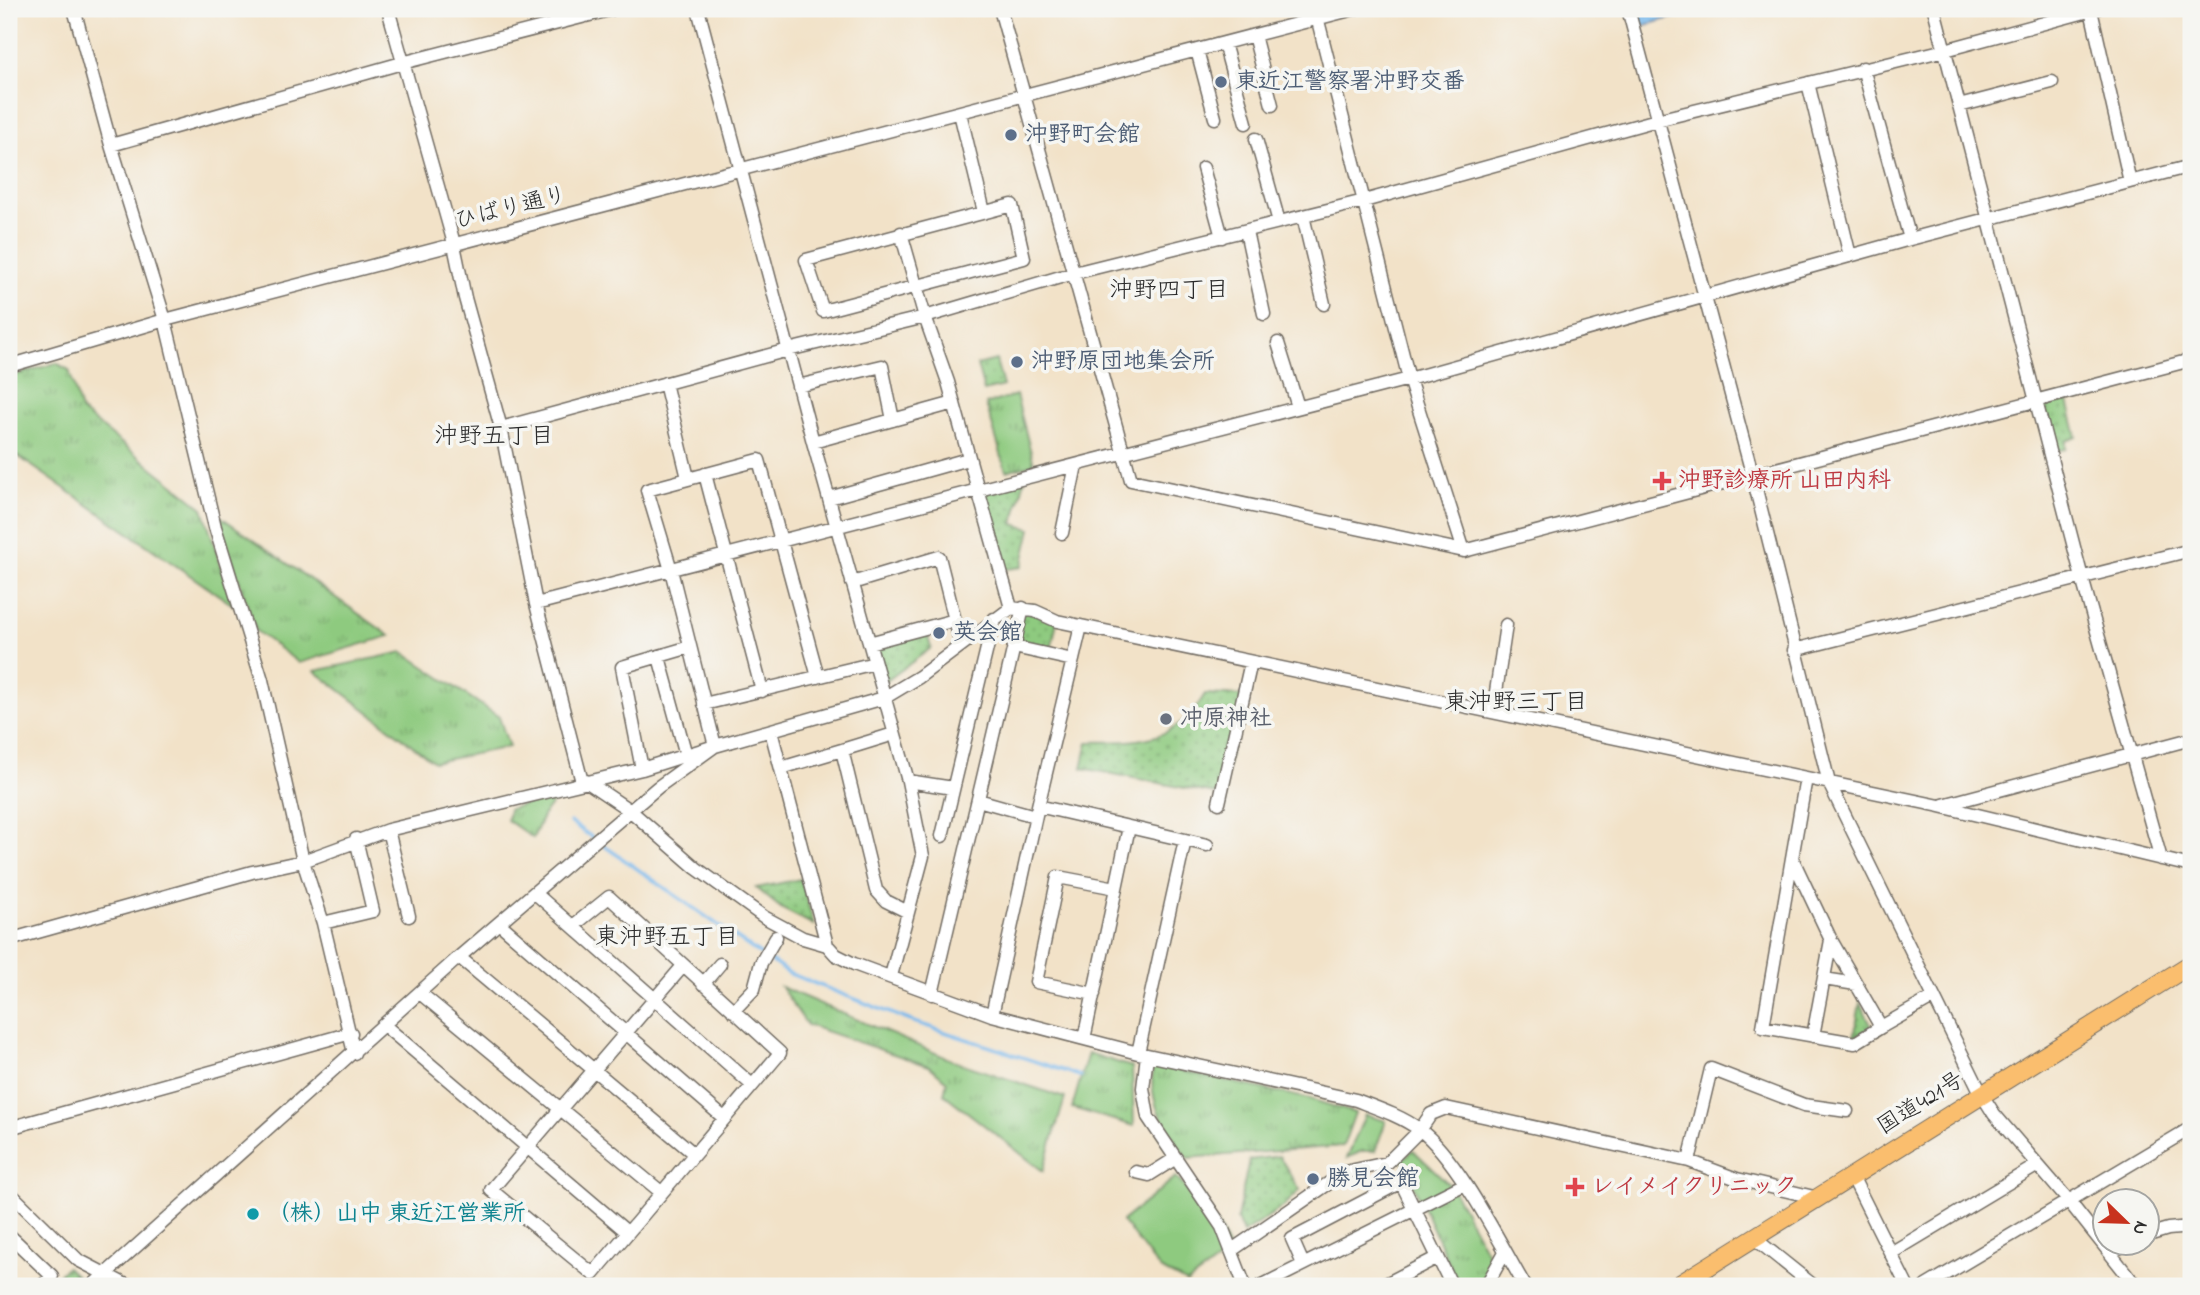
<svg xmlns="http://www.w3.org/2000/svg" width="2200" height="1295" viewBox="0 0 2200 1295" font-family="'Indie Flower','Klee One',sans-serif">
  <defs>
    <pattern id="grass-tufts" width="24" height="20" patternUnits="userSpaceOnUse" patternTransform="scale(1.75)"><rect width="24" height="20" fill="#8eca7f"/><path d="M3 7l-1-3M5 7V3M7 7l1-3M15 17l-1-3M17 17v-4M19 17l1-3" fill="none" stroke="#74a468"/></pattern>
    <pattern id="park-dots" width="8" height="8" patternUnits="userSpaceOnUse" patternTransform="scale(1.75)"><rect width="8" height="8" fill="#8eca7f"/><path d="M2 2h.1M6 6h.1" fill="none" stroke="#74a468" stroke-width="1.8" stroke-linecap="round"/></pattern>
  </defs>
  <rect width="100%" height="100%" fill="#f6f6f2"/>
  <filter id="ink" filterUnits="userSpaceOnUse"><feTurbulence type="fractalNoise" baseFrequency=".0143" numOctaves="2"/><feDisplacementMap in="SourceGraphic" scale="14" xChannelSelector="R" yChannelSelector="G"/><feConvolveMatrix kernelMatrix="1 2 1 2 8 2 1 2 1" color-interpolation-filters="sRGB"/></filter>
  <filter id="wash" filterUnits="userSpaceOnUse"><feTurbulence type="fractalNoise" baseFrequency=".00686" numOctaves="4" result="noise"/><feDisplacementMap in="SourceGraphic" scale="28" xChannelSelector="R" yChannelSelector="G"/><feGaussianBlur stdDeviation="1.57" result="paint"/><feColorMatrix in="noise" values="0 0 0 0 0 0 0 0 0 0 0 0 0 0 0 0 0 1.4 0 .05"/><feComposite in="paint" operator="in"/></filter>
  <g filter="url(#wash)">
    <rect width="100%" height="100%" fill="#f2e2c8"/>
    <!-- grass -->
    <path fill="url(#grass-tufts)" stroke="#5c7a55" stroke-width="2" d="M 56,363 L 69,370 L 81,411 L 203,508 L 233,605 L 9,450 L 9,377 Z
      M 1016,395 L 1034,464 L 1006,471 L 986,404 Z
      M 217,514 L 390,636 L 299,663 L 256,631 Z
      M 403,652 L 499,717 L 509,747 L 434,762 L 315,671 Z
      M 559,794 L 544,814 L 533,838 L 507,820 L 509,809 Z
      M 781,987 L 954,1061 L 1065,1098 L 1043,1171 L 944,1094 L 947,1081 L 929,1066 L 807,1025 Z
      M 1088,1053 L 1132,1067 L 1134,1126 L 1072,1108 Z
      M 1153,1065 L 1310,1099 L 1355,1113 L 1343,1146 L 1187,1158 C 1165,1126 1148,1106 1153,1065 Z
      M 1365,1115 L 1386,1121 L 1375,1151 L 1362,1151 L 1347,1158 Z
      M 1413,1150 L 1451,1186 L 1492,1262 L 1479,1286 L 1459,1286 L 1402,1160 Z"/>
    <!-- park -->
    <path fill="url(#park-dots)" stroke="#5c7a55" stroke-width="2" d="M 996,360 L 1003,386 L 984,391 L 977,365 Z
      M 2068,401 L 2077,437 L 2066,441 L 2066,449 L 2055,451 L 2044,406 Z
      M 1025,479 L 1013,524 L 1031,529 L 1022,567 L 1000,570 L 978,491 Z
      M 1023,608 L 1057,621 L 1050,655 L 1014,647 Z
      M 926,630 L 931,648 L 885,682 L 878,646 Z
      M 1205,694 L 1243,696 L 1221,795 L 1082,768 L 1088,742 C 1140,741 1176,744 1205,694 Z
      M 801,879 L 814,925 L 782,909 L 756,888 Z
      M 1860,1003 L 1872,1026 L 1854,1038 Z
      M 1279,1156 L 1300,1190 L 1283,1207 L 1243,1233 L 1237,1219 L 1249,1160 Z
      M 67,1267 L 82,1282 L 77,1286 L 47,1285 Z"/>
    <!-- pitch -->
    <path fill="#8eca7f" stroke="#5c7a55" stroke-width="2" d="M 1176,1177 L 1220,1229 L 1230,1252 L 1187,1283 L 1160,1269 L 1122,1221 Z"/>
    <!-- water -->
    <path fill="#77b8ec" stroke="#51728c" stroke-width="2" d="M 1637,9 L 1703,9 L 1642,26 Z"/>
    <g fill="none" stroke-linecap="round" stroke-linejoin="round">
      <!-- stream -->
      <path stroke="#77b8ec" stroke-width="3.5" d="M 570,822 L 761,955
        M 768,959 L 788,973 L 911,1021 L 1080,1076"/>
    </g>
  </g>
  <g filter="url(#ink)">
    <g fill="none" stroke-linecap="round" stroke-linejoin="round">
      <!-- minor casing -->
      <g stroke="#716b62" stroke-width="15">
        <path id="minor" d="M 74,9 L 111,145 L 165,320 L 215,527 L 262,680 L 303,861 L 323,923 L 354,1053
          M 388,9 L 453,240 L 465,298 L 501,428 L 536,604 L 582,782
          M 698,9 L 813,442 L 908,781 L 923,856 L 891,976
          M 1000,9 L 1131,480 L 1464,551 L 2191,360
          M 1315,9 L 1409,379 L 1464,551
          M 1628,9 L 1753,477 L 1829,783 L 1982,1095 L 1994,1114 L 2068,1200 L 2136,1286
          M 1934,9 L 2082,578 L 2161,859
          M 2091,10 L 2130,182
          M 1254,35 L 1272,105
          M 1224,43 L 1246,123
          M 1197,50 L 1215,118
          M 1863,68 L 1910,239
          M 1808,83 L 1850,256
          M 1959,106 L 2052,82
          M 960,113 L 984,212
          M 1256,139 L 1279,222
          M 111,145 L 402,63 L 613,9
          M 1203,168 L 1222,237
          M 1012,205 L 1024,258 L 823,311 L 806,260 Z
          M 1303,216 L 1324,304
          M 1246,231 L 1264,314
          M 901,233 L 925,317 L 1074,273 L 1364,201 L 1657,120 L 1945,50 L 2096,9
          M 1278,343 L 1298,407
          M 9,366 L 165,320 L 1354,9
          M 665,383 L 688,478
          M 798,386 L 882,366 L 893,420
          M 501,428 L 788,350 L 925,317 L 948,382 L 1011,608
          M 813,442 L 954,403
          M 705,474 L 762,691
          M 829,498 L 968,459
          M 1062,533 L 1076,465
          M 852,583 L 939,557 L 961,644
          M 536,604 L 1409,379 L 1910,239 L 2191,166
          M 869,643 L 955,620
          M 1014,647 L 1073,660
          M 1794,650 L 2191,550
          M 659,657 L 686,755
          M 704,704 L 875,663
          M 1493,712 L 1506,625
          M 771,731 L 827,945
          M 894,734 L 842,750 L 876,890 L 886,901 L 908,912
          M 781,768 L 842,750
          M 642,769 L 622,667 L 690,647
          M 1806,778 L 1792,858 L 1831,940 L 1881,1027 L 1934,997
          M 586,781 L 632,812 L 696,868 L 764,917 L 803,938 L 827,945 L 836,955 L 854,964 L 992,1015 L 1138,1053 L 1356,1100 C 1377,1108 1401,1116 1420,1130 C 1457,1157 1501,1245 1525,1286
          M 908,781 L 953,788
          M 978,800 L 1035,816
          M 1219,803 L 1251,662
          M 1943,805 L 2191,739
          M 1038,806 L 1081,626
          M 388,830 L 409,916
          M 942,836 L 994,619
          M 1792,858 L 1763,1027 L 1855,1043 L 1881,1027
          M 535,893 L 752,1085
          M 323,923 L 373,911 L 356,839
          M 500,924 L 724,1118
          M 573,926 L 609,897 L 780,1053 L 593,1274 L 491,1190 L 683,966
          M 9,940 L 252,872 L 303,861 L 388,830 L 642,769 L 715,746 L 671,570 L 647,490 L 759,460 L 818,677
          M 459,957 L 693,1153
          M 1824,979 L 1856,984
          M 703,984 L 720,964
          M 420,993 L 661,1192
          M 932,994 L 1023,608
          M 1094,994 L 1036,982 L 1058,877 L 1116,888
          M 733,1011 L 754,989 L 761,963 L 776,937
          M 992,1015 L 1038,806 L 1207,845
          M 385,1026 L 627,1232
          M 1813,1036 L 1831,940
          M 1084,1039 L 1129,827
          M 1138,1053 L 1185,840
          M 1147,1055 L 1143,1088 L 1148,1117 L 1222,1227 L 1245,1286
          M 9,1128 L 351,1033
          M 1689,1161 L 1711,1069 L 1804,1105 L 1847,1111
          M 1136,1172 L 1149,1175 L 1176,1158
          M 1852,1176 L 1907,1286
          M 9,1192 L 78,1260 L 128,1286
          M 9,1235 L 52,1276 L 42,1286
          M 2148,1235 L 2168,1229 L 2191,1227
          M 1754,1238 L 1814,1286
          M 1232,1250 L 1345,1172 L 1387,1163 L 1420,1130 L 1431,1114 L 1446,1108 L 1689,1161 L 1737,1179 L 1818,1198
          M 1891,1253 L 2036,1166
          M 2110,1253 L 2129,1242
          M 1303,1264 L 1292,1239 L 1401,1182 L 1452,1286
          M 92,1286 L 459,957 L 658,787 L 715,746 L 884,698 L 919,677 L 1011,608 L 1035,611 L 1057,621 L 1940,806 L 2191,866
          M 1261,1286 L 1465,1184
          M 1382,1286 L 1438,1257
          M 1486,1286 L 1505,1252
          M 1926,1286 L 2191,1128"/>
      </g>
      <!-- highway casing -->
      <g stroke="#716b62" stroke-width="20">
        <path id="highway" d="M 1677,1286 L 2191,964"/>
      </g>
      <!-- minor -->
      <use href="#minor" stroke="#fff" stroke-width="12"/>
      <!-- highway -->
      <use href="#highway" stroke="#fabe6e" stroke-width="18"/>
    </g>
  </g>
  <!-- markers -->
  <g fill="#5c6f8a" stroke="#f6f6f2" stroke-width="2.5">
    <circle cx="1221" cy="82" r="7"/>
    <circle cx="1011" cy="135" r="7"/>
    <circle cx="1017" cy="362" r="7"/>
    <circle cx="939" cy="633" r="7"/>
    <circle cx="1313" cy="1179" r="7"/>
  </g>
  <g fill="#e0444e" stroke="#f6f6f2" stroke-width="2.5">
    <path d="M1658.5 470.5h7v7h7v7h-7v7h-7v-7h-7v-7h7z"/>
    <path d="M1571.5 1176.5h7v7h7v7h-7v7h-7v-7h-7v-7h7z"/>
  </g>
  <circle fill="#6b7280" stroke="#f6f6f2" stroke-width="2.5" cx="1166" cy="719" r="7"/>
  <circle fill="#0f9aa8" stroke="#f6f6f2" stroke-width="2.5" cx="253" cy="1214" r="7"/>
  <g text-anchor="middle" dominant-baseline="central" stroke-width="7" stroke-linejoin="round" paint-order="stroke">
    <!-- service labels -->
    <g font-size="23" font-weight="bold" fill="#4e5e75" stroke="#f6f6f2" text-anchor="start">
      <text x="1235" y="82">東近江警察署沖野交番</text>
      <text x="1025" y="135">沖野町会館</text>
      <text x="1031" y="362">沖野原団地集会所</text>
      <text x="953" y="633">英会館</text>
      <text x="1327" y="1179">勝見会館</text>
    </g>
    <!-- street labels -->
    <g font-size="23" fill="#2b2b2b" stroke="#f6f6f2">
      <text transform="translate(511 209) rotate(-14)">ひばり通り</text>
      <text transform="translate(1921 1104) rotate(-32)">国道421号</text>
    </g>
    <!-- health labels -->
    <g font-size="23" font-weight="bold" fill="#be3a42" stroke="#f6f6f2" text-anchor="start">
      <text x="1678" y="481">沖野診療所 山田内科</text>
      <text x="1591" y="1187">レイメイクリニック</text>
    </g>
    <!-- worship labels -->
    <g font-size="23" font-weight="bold" fill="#5b616d" stroke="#f6f6f2" text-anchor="start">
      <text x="1180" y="719">冲原神社</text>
    </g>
    <!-- culture labels -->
    <g font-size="23" font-weight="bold" fill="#0d838f" stroke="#f6f6f2" text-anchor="start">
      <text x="267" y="1214">（株）山中 東近江営業所</text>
    </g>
    <!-- neighbourhood labels -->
    <g font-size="24" fill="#2b2b2b" stroke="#f6f6f2">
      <text x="1169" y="291">沖野四丁目</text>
      <text x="494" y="437">沖野五丁目</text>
      <text x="1516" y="703">東沖野三丁目</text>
      <text x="667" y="938">東沖野五丁目</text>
    </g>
  </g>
  <!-- margin -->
  <rect width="2200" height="1295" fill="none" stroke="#f6f6f2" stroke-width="35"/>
  <!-- north arrow -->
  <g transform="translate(2126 1222) rotate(113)"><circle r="33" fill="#f6f6f2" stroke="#a5a5a2" stroke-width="2"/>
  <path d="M0-5L12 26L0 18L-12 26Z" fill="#c8321e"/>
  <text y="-10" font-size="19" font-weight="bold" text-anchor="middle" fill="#2b2b2b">N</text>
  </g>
</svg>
